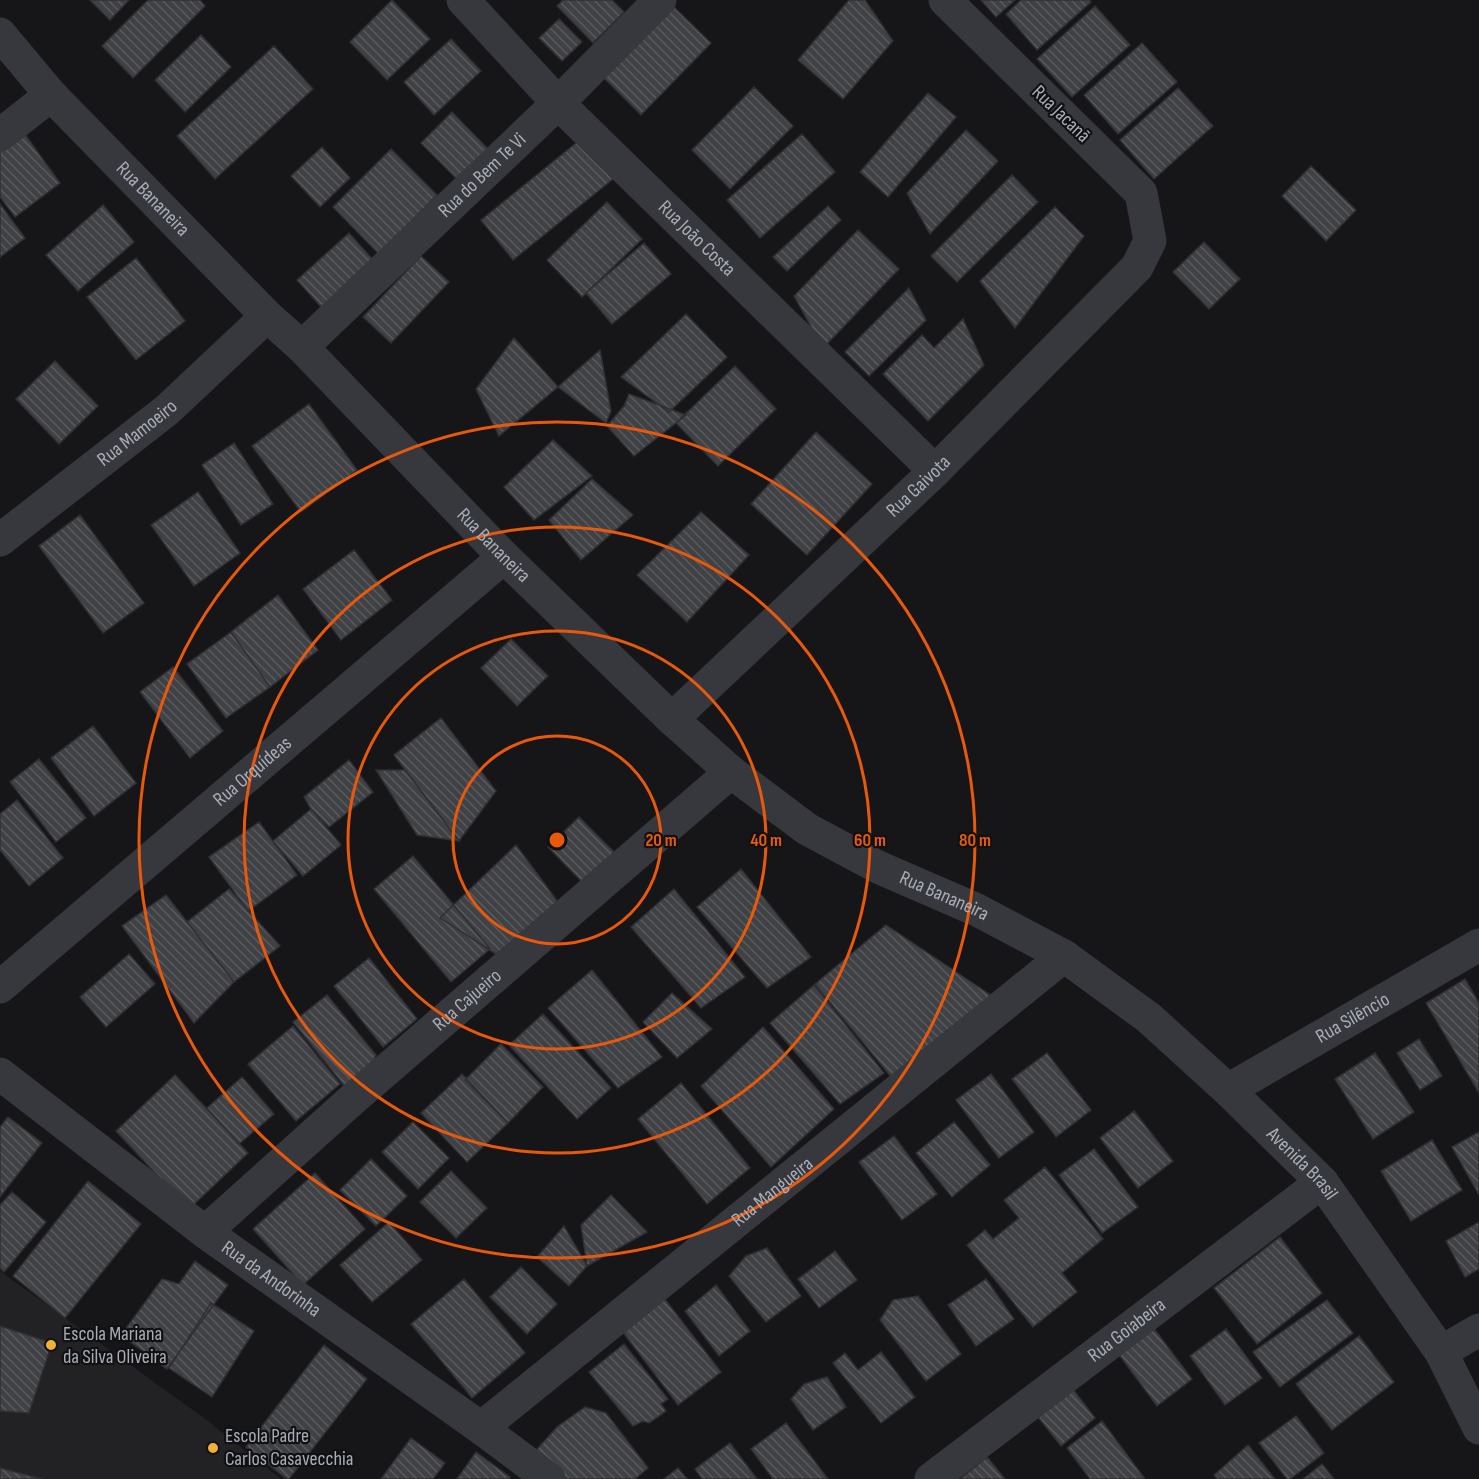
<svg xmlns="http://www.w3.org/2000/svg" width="1479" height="1479" viewBox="0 0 1479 1479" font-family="'Sofia Sans Condensed',sans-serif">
  <defs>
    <pattern id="building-back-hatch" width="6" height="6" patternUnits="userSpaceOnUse" patternTransform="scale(1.5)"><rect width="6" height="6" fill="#404145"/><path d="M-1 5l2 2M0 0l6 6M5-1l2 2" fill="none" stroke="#595a5e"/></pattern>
  </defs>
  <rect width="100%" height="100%" fill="#161618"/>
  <!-- built -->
  <path fill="#222225" d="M 0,1271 L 204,1418 L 281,1479 L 0,1479 Z"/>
  <!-- building -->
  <path fill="url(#building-back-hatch)" stroke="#303034" stroke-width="1.5" d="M 90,0 L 129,0 L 110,20 Z
    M 148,0 L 200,0 L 205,6 L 133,78 L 102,46 Z
    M 392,0 L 430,39 L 387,80 L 350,42 Z
    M 563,0 L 612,0 L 624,12 L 593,43 L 557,6 Z
    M 849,0 L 865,0 L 893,41 L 843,99 L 798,60 Z
    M 981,0 L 1015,0 L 996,17 Z
    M 1021,0 L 1089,0 L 1091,2 L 1037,50 L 1006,14 Z
    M 672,5 L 711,43 L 641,115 L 603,77 Z
    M 1095,6 L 1130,45 L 1072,97 L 1037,59 Z
    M 559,19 L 582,42 L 562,61 L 539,38 Z
    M 201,35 L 231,67 L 185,112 L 155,80 Z
    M 451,39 L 481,71 L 434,115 L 404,82 Z
    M 1142,43 L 1177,82 L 1118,134 L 1084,95 Z
    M 274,46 L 313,89 L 215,179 L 177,136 Z
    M 754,87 L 793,126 L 730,189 L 692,150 Z
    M 1178,88 L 1213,126 L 1154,179 L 1120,140 Z
    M 928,93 L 956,117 L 888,197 L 860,172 Z
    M 452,112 L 488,149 L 458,180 L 421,143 Z
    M 966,130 L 998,161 L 930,234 L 907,193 Z
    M 24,133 L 60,183 L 15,217 L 0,197 L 0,151 Z
    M 802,134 L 835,172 L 760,238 L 727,200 Z
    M 581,139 L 613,179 L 513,260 L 481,220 Z
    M 322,147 L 350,178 L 320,207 L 291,176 Z
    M 391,149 L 437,195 L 379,254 L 333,207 Z
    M 1311,166 L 1356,210 L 1326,241 L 1282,196 Z
    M 1012,175 L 1038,202 L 957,282 L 931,256 Z
    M 607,202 L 642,239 L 582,297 L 547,260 Z
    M 0,204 L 25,238 L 0,257 Z
    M 103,205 L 134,242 L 78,291 L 46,255 Z
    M 828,206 L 841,220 L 787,271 L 773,257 Z
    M 1055,207 L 1084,236 L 1015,328 L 980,281 Z
    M 858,230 L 899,269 L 823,348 L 794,296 Z
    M 349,233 L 374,261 L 322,308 L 297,280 Z
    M 1204,242 L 1240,279 L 1209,309 L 1173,272 Z
    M 644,243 L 671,274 L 612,324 L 586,293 Z
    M 421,256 L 449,282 L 391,343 L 363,317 Z
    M 136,258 L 185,321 L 136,360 L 87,297 Z
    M 909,288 L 926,320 L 869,376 L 845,352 Z
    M 686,314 L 727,357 L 669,412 L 621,377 Z
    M 963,319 L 984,365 L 928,421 L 883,374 L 922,335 L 934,348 Z
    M 514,338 L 558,387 L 499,436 L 476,389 Z
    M 600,350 L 611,411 L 606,423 L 558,387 Z
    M 55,361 L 98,406 L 59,444 L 16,399 Z
    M 735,366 L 776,409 L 718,466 L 676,423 Z
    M 629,394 L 686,415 L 634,456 L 607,426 L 624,406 Z
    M 309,404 L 357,470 L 301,512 L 252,446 Z
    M 816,432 L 872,484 L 807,555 L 751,504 Z
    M 553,440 L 592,476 L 534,520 L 504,487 Z
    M 234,443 L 273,504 L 241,525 L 202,465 Z
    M 592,479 L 633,515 L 581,560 L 549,520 Z
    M 198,492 L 240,553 L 194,586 L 151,525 Z
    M 701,512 L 749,555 L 687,622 L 637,575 Z
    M 80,515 L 144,603 L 103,633 L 39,546 Z
    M 354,550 L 392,600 L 341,640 L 303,589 Z
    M 278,595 L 318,650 L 270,687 L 231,632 Z
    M 231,632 L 270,687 L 226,718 L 187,664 Z
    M 511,639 L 548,676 L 517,706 L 481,668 Z
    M 173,667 L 223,731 L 190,758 L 140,692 Z
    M 441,718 L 496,791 L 459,841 L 394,755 Z
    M 93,726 L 136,783 L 94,816 L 51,758 Z
    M 39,759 L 86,818 L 56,842 L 10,782 Z
    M 349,760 L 373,792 L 329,827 L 311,809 L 304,797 Z
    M 376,770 L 405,770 L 459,841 L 417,835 Z
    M 17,800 L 63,858 L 29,886 L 0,850 L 0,814 Z
    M 311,809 L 341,845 L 303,876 L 273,841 Z
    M 579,817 L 615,853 L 584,884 L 548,847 Z
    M 259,822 L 297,875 L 248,911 L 209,857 Z
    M 516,845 L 558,902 L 499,956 L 440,918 Z
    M 413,856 L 490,949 L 451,982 L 374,889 Z
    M 741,869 L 811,957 L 767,988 L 697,907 Z
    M 229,889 L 280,946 L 234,982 L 187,922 Z
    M 674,889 L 745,977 L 701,1008 L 631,927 Z
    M 166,895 L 234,982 L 194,1023 L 122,926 Z
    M 886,925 L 992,996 L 892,1078 L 815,984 Z
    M 129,954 L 155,984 L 106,1027 L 80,997 Z
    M 369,958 L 417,1019 L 383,1047 L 334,986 Z
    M 592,970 L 662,1057 L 618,1088 L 548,1008 Z
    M 1465,979 L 1479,1003 L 1479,1093 L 1426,1003 Z
    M 814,985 L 884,1073 L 840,1104 L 770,1023 Z
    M 672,993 L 712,1029 L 677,1058 L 643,1022 Z
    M 327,995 L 376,1055 L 354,1098 L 293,1022 Z
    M 543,1014 L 611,1088 L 577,1119 L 509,1045 Z
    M 293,1026 L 340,1084 L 296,1121 L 248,1064 Z
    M 763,1027 L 834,1109 L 771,1167 L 701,1086 Z
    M 1419,1039 L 1442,1076 L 1420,1090 L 1397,1053 Z
    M 501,1044 L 543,1087 L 508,1123 L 465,1080 Z
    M 1047,1053 L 1091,1110 L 1056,1137 L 1012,1079 Z
    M 1375,1053 L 1414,1112 L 1373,1139 L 1335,1079 Z
    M 462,1074 L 508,1123 L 467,1162 L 421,1113 Z
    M 991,1074 L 1034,1132 L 999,1158 L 956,1100 Z
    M 175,1075 L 248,1153 L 189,1209 L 116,1131 Z
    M 242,1077 L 274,1114 L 239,1144 L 207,1108 Z
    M 681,1083 L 750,1168 L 707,1204 L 638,1119 Z
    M 1134,1111 L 1173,1161 L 1138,1188 L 1100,1138 Z
    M 8,1117 L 42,1143 L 0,1197 L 0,1127 Z
    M 413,1122 L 449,1158 L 418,1189 L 382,1152 Z
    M 954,1122 L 990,1165 L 952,1197 L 916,1153 Z
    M 1479,1132 L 1479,1195 L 1452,1147 Z
    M 894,1136 L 937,1194 L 902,1220 L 859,1162 Z
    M 1432,1140 L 1462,1190 L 1411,1221 L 1381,1171 Z
    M 1094,1149 L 1138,1207 L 1102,1233 L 1059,1175 Z
    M 371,1159 L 407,1196 L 376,1226 L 340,1190 Z
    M 1045,1167 L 1103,1239 L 1062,1273 L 1077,1292 L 1033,1327 L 967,1245 L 985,1230 L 993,1239 L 1019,1218 L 1004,1200 Z
    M 451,1171 L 487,1208 L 456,1238 L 420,1202 Z
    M 315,1173 L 365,1229 L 303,1285 L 253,1229 Z
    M 88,1181 L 141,1224 L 65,1318 L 13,1276 Z
    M 12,1192 L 46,1222 L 4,1272 L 0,1268 L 0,1205 Z
    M 611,1195 L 647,1232 L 587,1266 L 581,1225 Z
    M 389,1222 L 422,1260 L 372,1302 L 340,1265 Z
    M 1479,1222 L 1479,1269 L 1465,1277 L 1446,1241 Z
    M 564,1226 L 587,1266 L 569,1286 L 537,1257 Z
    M 1280,1237 L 1322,1293 L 1257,1344 L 1214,1288 Z
    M 767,1248 L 801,1296 L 766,1322 L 729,1276 L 746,1256 Z
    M 835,1251 L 857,1280 L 819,1308 L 798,1279 Z
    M 195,1261 L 228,1285 L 167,1369 L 121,1335 L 162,1279 L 179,1284 Z
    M 521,1267 L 557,1304 L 527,1334 L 490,1297 Z
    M 464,1279 L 525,1353 L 472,1398 L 411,1324 Z
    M 986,1279 L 1014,1319 L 976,1346 L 948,1305 Z
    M 716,1285 L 750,1331 L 719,1356 L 685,1311 Z
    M 918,1296 L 961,1354 L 926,1381 L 880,1320 L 893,1300 Z
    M 664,1298 L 721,1372 L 678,1405 L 622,1331 Z
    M 1327,1300 L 1353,1333 L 1280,1387 L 1253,1352 Z
    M 211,1303 L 254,1331 L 212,1397 L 169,1368 Z
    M 1149,1322 L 1192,1379 L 1157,1406 L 1114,1348 Z
    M 0,1326 L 52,1343 L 29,1413 L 0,1411 Z
    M 1226,1329 L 1262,1378 L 1225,1405 L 1190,1356 Z
    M 1359,1336 L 1394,1382 L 1332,1430 L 1296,1384 Z
    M 624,1344 L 668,1399 L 661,1404 L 666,1411 L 649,1423 L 643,1421 L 633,1426 L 589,1372 Z
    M 324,1345 L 367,1379 L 289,1479 L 287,1479 L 246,1447 Z
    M 881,1352 L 915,1397 L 881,1423 L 833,1363 L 845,1353 L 858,1370 Z
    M 827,1377 L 846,1407 L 813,1430 L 791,1399 L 804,1384 Z
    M 1069,1384 L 1095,1418 L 1061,1446 L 1034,1412 Z
    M 585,1407 L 606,1413 L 648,1468 L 635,1479 L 562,1479 L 531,1456 L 557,1427 Z
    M 1296,1416 L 1324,1453 L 1290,1479 L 1287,1479 L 1259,1443 Z
    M 1102,1421 L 1145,1479 L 1090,1479 L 1067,1448 Z
    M 786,1423 L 828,1479 L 773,1479 L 751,1449 Z
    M 411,1438 L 445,1463 L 433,1479 L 381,1479 Z
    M 730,1443 L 757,1479 L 702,1479 L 695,1469 Z
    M 1248,1445 L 1275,1479 L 1217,1479 L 1214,1475 Z
    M 476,1452 L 510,1477 L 509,1479 L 457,1479 Z
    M 987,1457 L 1005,1479 L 960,1479 Z
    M 1322,1464 L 1334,1479 L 1303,1479 Z
    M 0,1468 L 42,1479 L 0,1479 Z
    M 678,1468 L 687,1479 L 664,1479 Z"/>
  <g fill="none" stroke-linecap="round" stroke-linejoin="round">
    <!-- minor -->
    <g stroke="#37383d" stroke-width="33">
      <path id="s1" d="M 463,0 L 558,103 L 935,471"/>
      <path d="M 0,135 L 51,95"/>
      <path id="s2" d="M 302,347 L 558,103 L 660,0"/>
      <path id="s3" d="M 0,540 L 167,410 L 267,316"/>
      <path id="s4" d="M 672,719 L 935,471 L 1137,267 L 1150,241 L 1141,193 L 945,0"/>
      <path id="s5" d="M 0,987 L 504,557"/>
      <path id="s6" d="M 0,1074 L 205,1232 L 481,1428 L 549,1479"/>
      <path id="s7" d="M 1228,1090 L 1479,945"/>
      <path id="s8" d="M 205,1232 L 354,1098 L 731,772"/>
      <path d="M 1441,1352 L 1479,1330"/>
      <path id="s9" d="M 481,1428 L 1064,956"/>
      <path id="s10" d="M 931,1479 L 1322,1182"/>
    </g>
    <!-- tertiary -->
    <path stroke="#37383d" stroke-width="33" id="s11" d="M 0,34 L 51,95 L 267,316 L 302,347 L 504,557 L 672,719 L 731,772 L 807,829 L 878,867 L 977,910 L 1064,956 L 1149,1018 L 1228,1090 L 1322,1182 L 1441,1352 L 1479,1428"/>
  </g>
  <!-- distance rings -->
  <g fill="none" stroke="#e8590c" stroke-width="3">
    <circle cx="557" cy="840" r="104"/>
    <circle cx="557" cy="840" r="209"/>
    <circle cx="557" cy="840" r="313"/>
    <circle cx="557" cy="840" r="418"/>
  </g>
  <!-- markers -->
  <g fill="#f2b134" stroke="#111113" stroke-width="2">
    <circle cx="51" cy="1345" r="6"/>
    <circle cx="213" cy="1448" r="6"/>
  </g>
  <g text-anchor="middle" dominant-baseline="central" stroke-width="4.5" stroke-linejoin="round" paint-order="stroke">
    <!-- street labels -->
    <g font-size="20" fill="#a8adb8" stroke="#111113">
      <text transform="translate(1061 114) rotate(44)">Rua Jacanã</text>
      <text stroke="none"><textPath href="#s2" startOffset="249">Rua do Bem Te Vi</textPath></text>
      <text stroke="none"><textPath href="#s11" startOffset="225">Rua Bananeira</textPath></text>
      <text stroke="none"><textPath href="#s1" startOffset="334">Rua João Costa</textPath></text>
      <text stroke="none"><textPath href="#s3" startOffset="174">Rua Mamoeiro</textPath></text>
      <text stroke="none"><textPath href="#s4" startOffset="339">Rua Gaivota</textPath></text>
      <text stroke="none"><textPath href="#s11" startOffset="711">Rua Bananeira</textPath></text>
      <text stroke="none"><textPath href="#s5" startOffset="332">Rua Orquídeas</textPath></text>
      <text stroke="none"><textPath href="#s11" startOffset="1287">Rua Bananeira</textPath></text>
      <text stroke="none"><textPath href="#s8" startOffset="350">Rua Cajueiro</textPath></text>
      <text stroke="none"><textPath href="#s7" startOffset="144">Rua Silêncio</textPath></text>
      <text stroke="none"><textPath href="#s11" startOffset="1738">Avenida Brasil</textPath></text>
      <text stroke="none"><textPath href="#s9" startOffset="375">Rua Mangueira</textPath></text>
      <text stroke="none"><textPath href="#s6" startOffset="340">Rua da Andorinha</textPath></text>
      <text stroke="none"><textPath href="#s10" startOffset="246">Rua Goiabeira</textPath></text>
    </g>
    <!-- poi labels -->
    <g font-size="20" fill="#a8adb8" stroke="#111113" text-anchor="start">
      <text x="63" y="1334">Escola Mariana<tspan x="63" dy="23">da Silva Oliveira</tspan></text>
      <text x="225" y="1436">Escola Padre<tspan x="225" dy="23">Carlos Casavecchia</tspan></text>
    </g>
  </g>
  <circle cx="557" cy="840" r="9" fill="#e8590c" stroke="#111113" stroke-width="3"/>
  <g font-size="18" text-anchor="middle" font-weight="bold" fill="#e8590c" stroke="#111113" stroke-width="4.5" stroke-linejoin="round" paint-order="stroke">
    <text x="661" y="846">20 m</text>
    <text x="766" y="846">40 m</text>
    <text x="870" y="846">60 m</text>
    <text x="975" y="846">80 m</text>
  </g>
</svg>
